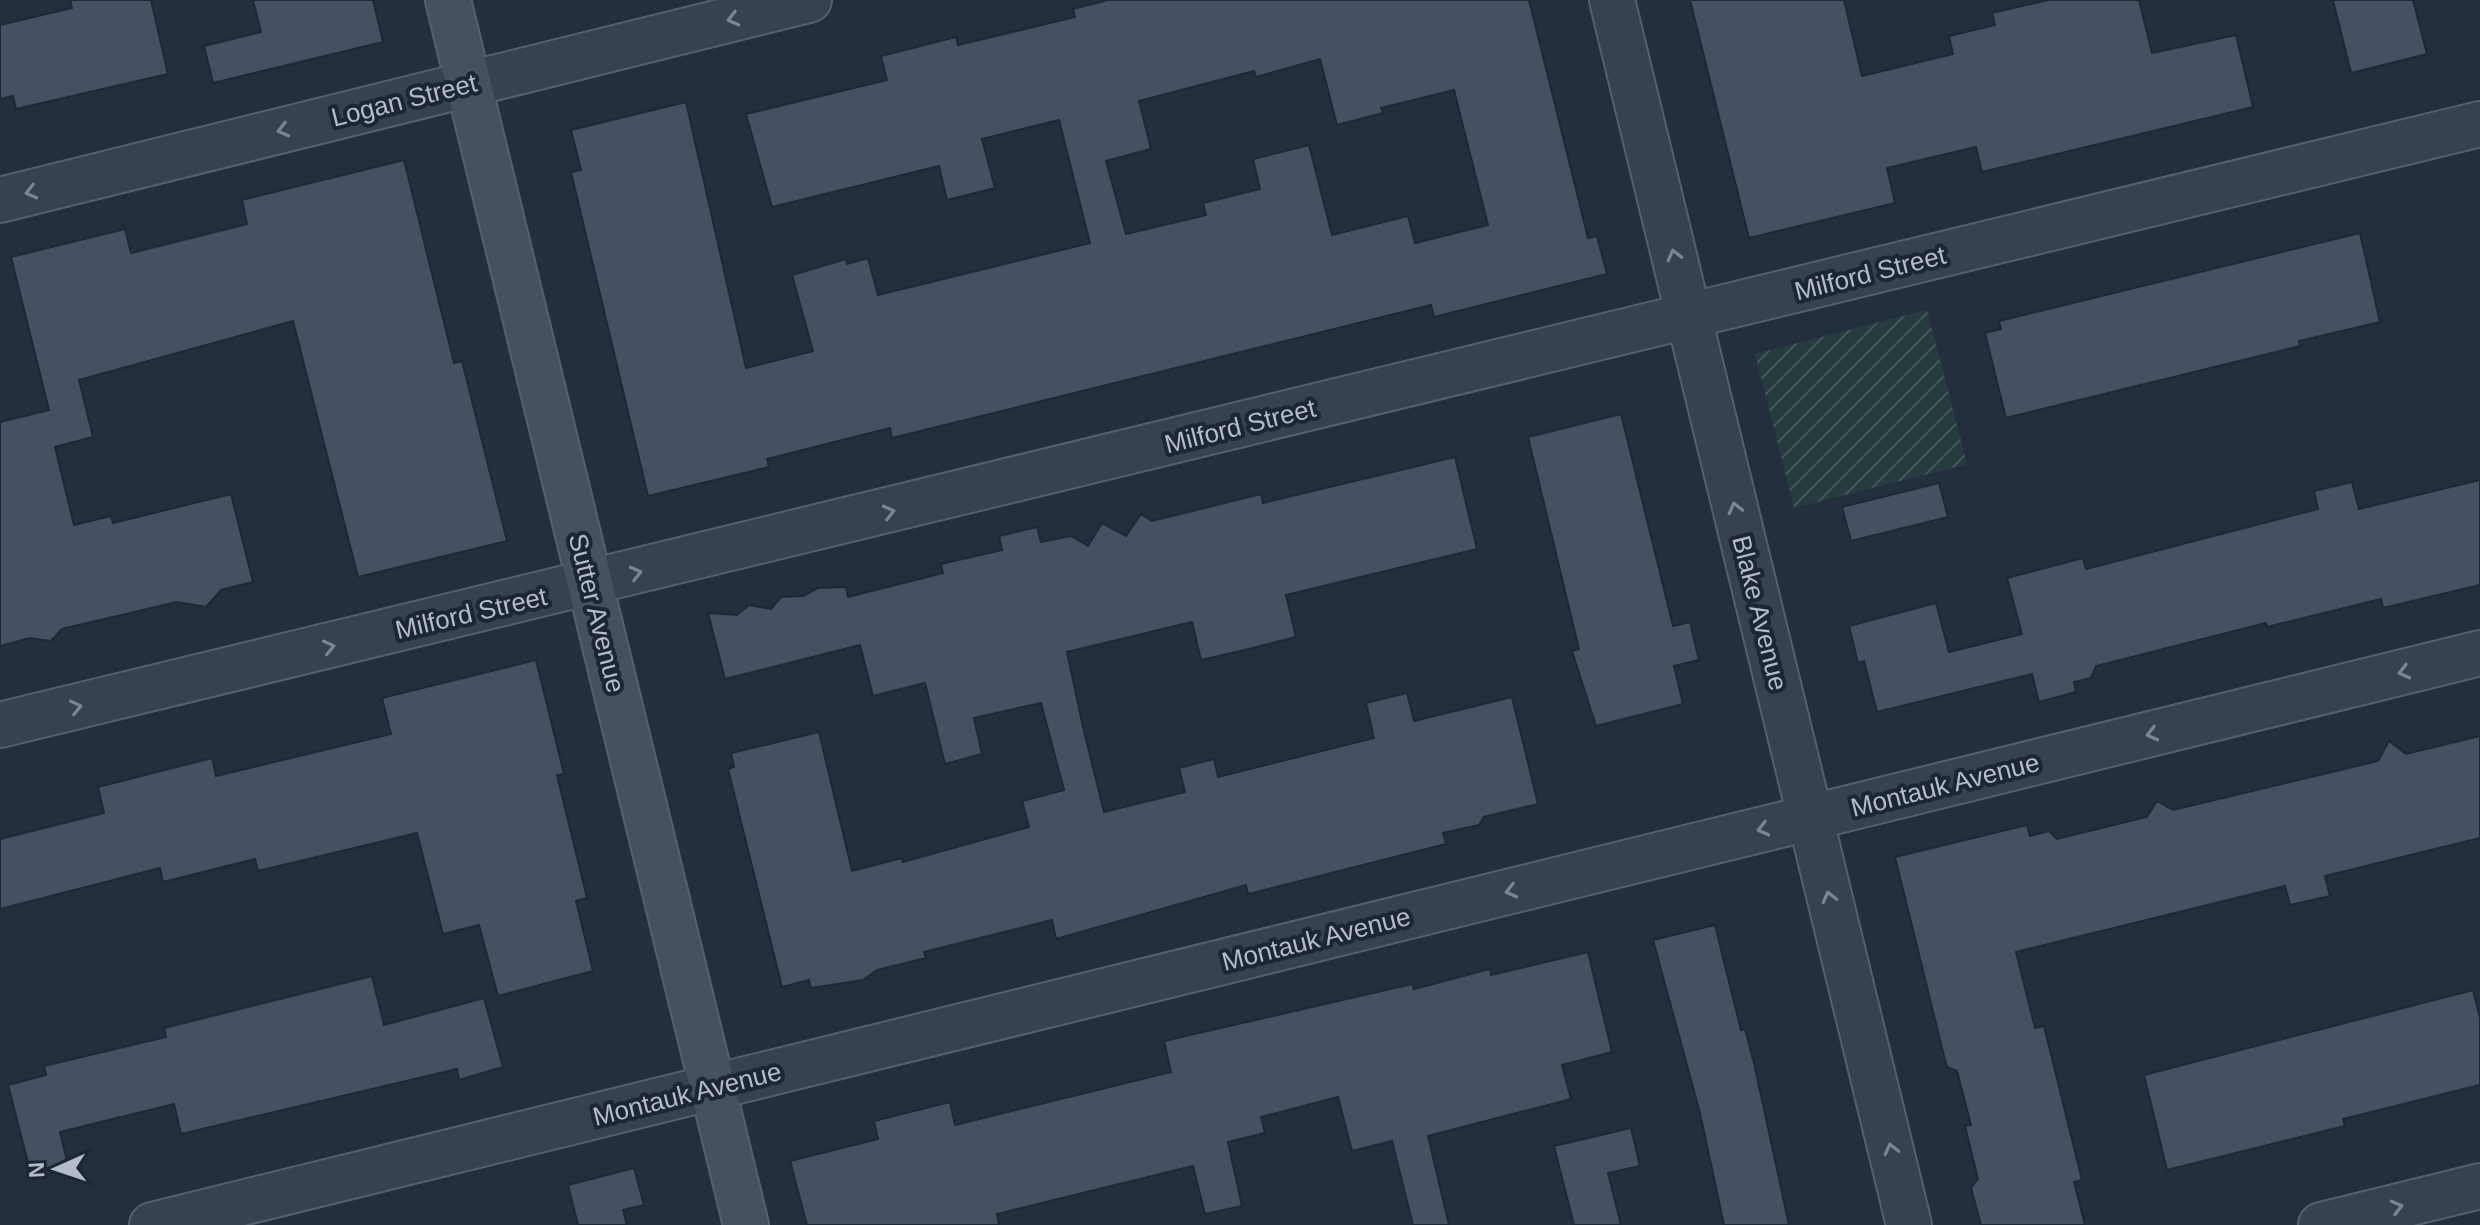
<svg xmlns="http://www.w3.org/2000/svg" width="2480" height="1225" viewBox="0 0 2480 1225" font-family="Helvetica,sans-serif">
  <defs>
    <pattern id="garden-furrows" width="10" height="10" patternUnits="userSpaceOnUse" patternTransform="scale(2)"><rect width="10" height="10" fill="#263c3f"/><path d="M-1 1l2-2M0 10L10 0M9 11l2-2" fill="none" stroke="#435659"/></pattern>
  </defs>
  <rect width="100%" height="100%" fill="#242f3e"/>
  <!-- garden -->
  <path fill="url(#garden-furrows)" d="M 1927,310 L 1967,464 L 1794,508 L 1755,354 Z"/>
  <!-- building -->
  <path fill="#455162" stroke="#1f2835" stroke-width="2" fill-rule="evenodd" d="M 70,0 L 151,0 L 168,74 L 16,109 L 13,96 L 0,99 L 0,25 L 72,8 Z
    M 253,0 L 373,0 L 383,42 L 213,83 L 204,46 L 261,32 Z
    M 1108,0 L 1529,0 L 1588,238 L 1597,236 L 1607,274 L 1434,317 L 1431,305 L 892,438 L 890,428 L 767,459 L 769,467 L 648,496 L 571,172 L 581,170 L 571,130 L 686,102 L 746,368 L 813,351 L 792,275 L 846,259 L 847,264 L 868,258 L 878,295 L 1090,243 L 1059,120 L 982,139 L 995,188 L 947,200 L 939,166 L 772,207 L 746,114 L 887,80 L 881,56 L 956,37 L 958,45 L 1075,17 L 1073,9 ZM 1320,59 L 1337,125 L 1383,113 L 1381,108 L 1454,90 L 1488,225 L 1415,243 L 1408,216 L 1332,235 L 1309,145 L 1253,159 L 1260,189 L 1203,203 L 1206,215 L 1126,234 L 1106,161 L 1151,149 L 1139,101 L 1254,71 L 1256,77 Z
    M 1690,0 L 1844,0 L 1862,76 L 1953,54 L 1949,36 L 1995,25 L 1992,13 L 2048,0 L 2139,0 L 2152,53 L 2236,35 L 2253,107 L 1982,172 L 1976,147 L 1887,168 L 1895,203 L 1749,238 Z
    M 2333,0 L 2413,0 L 2427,54 L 2351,73 Z
    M 404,160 L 454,363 L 462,361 L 507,541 L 358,577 L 293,321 L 79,380 L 93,437 L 55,447 L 74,525 L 111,516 L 113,523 L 231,494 L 253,582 L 221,590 L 206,607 L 177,602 L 62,629 L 51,641 L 30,638 L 0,646 L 0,422 L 49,410 L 11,257 L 125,229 L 131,253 L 247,224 L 242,200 Z
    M 2360,233 L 2380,322 L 2299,341 L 2300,346 L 2006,418 L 1985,333 L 2001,329 L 1999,321 Z
    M 1621,414 L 1673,626 L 1690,622 L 1699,660 L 1674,666 L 1683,704 L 1596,726 L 1572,651 L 1579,649 L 1528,437 Z
    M 1455,457 L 1477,549 L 1286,595 L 1296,637 L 1249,649 L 1201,660 L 1192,622 L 1067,652 L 1083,727 L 1104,812 L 1185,792 L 1179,768 L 1214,759 L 1218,777 L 1374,738 L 1366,703 L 1407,693 L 1414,721 L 1512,697 L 1538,804 L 1484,817 L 1479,825 L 1443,833 L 1446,844 L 1248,894 L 1246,885 L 1056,939 L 1052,920 L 924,952 L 926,958 L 877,970 L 863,980 L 811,988 L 809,980 L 782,987 L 728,769 L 734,767 L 731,753 L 819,732 L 852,871 L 902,858 L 903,862 L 1029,827 L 1022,801 L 1064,790 L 1041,703 L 974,718 L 982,754 L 945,764 L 925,683 L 873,696 L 860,645 L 725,679 L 708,613 L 737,615 L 749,605 L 771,609 L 781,597 L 803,596 L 818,588 L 846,587 L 848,597 L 943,573 L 941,564 L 1002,550 L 999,536 L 1037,527 L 1041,542 L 1071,536 L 1088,546 L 1102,523 L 1126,536 L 1141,514 L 1152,521 L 1261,494 L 1263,503 Z
    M 2480,480 L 2480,585 L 2383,608 L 2381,599 L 2267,627 L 2266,623 L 2096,666 L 2091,678 L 2074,682 L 2076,692 L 2039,702 L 2032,674 L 1877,712 L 1864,661 L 1858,663 L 1849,626 L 1936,603 L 1949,652 L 2022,634 L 2007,578 L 2083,558 L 2086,569 L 2318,509 L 2314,491 L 2352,482 L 2359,509 Z
    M 1939,483 L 1948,517 L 1851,541 L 1842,507 Z
    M 536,660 L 564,774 L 557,775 L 587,898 L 576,901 L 593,971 L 498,996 L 479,925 L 443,934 L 417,833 L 258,871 L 255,859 L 163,882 L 160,868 L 0,909 L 0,839 L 104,813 L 98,787 L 212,758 L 216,776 L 391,734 L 382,698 Z
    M 2480,736 L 2480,838 L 2325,876 L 2330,896 L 2290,905 L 2285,886 L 2016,952 L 2035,1028 L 2044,1026 L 2082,1180 L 2074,1182 L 2085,1225 L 1981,1225 L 1971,1188 L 1978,1179 L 1965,1126 L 1971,1125 L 1957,1071 L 1947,1067 L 1942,1048 L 1895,857 L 2027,825 L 2030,836 L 2049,831 L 2057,839 L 2147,817 L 2157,801 L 2173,810 L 2378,761 L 2389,741 L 2406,754 Z
    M 1715,925 L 1741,1030 L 1745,1029 L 1754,1063 L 1789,1225 L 1724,1225 L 1700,1113 L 1653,940 Z
    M 1588,952 L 1612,1052 L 1562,1065 L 1571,1099 L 1428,1136 L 1449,1225 L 1413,1225 L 1392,1141 L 1352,1151 L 1338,1097 L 1261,1117 L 1265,1133 L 1228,1142 L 1242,1206 L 1205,1214 L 1193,1166 L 997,1214 L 999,1225 L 807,1225 L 790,1161 L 878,1139 L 874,1121 L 950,1102 L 955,1125 L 1171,1072 L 1164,1041 L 1412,984 L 1414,989 L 1490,969 L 1491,975 Z
    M 372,976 L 384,1025 L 484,998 L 503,1067 L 459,1080 L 457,1069 L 181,1134 L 174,1104 L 60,1132 L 69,1169 L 32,1178 L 8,1085 L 46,1075 L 44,1066 L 166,1037 L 164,1028 Z
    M 2473,990 L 2480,1018 L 2480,1085 L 2343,1119 L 2345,1126 L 2167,1170 L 2144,1075 Z
    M 1631,1128 L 1640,1166 L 1608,1173 L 1621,1225 L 1574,1225 L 1554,1146 Z
    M 634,1168 L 644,1205 L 623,1210 L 627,1225 L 578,1225 L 568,1185 Z"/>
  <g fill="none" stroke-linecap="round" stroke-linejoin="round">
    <!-- street casing -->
    <g stroke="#565f6c" stroke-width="48">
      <path id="street" d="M 1612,0 L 1909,1225
        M 0,200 L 809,0
        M 0,725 L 2480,124
        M 152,1225 L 2480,653
        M 2321,1225 L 2480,1186"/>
    </g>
    <!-- secondary casing -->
    <g stroke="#565f6c" stroke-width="48">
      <path id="secondary" d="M 448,0 L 746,1225"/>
    </g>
    <!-- street -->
    <use href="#street" stroke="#38414e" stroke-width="44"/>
    <!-- secondary -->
    <use href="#secondary" stroke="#465061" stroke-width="44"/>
  </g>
  <!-- one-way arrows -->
  <defs><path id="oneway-chevron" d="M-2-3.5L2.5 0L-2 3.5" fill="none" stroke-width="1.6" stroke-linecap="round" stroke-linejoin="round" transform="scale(2)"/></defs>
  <g stroke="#7c8592">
    <use href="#oneway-chevron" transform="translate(733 19) rotate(166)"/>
    <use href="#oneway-chevron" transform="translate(283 130) rotate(166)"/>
    <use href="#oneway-chevron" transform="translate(31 192) rotate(166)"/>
    <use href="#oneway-chevron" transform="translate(1674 255) rotate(-104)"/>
    <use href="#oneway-chevron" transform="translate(1735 508) rotate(-104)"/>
    <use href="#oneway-chevron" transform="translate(889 512) rotate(-14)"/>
    <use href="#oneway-chevron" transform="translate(636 573) rotate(-14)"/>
    <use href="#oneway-chevron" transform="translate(329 647) rotate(-13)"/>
    <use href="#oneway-chevron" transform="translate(2404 672) rotate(166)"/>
    <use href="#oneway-chevron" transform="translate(76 707) rotate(-13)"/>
    <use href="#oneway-chevron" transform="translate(2152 734) rotate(166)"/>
    <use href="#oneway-chevron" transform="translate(1763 829) rotate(166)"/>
    <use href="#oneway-chevron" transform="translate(1511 891) rotate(166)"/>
    <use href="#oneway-chevron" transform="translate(1829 897) rotate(-104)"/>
    <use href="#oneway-chevron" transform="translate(1891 1149) rotate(-104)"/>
    <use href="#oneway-chevron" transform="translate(2397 1207) rotate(-14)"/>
  </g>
  <g text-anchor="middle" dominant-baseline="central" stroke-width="8" stroke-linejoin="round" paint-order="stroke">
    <!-- street labels -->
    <g font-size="26" fill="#b4bcc9" stroke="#1d2633">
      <text transform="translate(404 100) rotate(-14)">Logan Street</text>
      <text transform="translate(1870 273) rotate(-14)">Milford Street</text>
      <text transform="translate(1240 426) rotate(-14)">Milford Street</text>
      <text transform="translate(471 613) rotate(-13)">Milford Street</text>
      <text transform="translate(597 613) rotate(76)">Sutter Avenue</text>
      <text transform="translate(1760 613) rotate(76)">Blake Avenue</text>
      <text transform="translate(1945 785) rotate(-14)">Montauk Avenue</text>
      <text transform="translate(1316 939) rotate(-14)">Montauk Avenue</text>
      <text transform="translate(687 1094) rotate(-14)">Montauk Avenue</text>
    </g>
  </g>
  <!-- north arrow -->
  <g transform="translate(56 1169) rotate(267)" stroke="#1d2633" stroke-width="6" paint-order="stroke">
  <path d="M0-6L14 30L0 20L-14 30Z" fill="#b4bcc9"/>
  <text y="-12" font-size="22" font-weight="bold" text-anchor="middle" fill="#b4bcc9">N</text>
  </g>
</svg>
